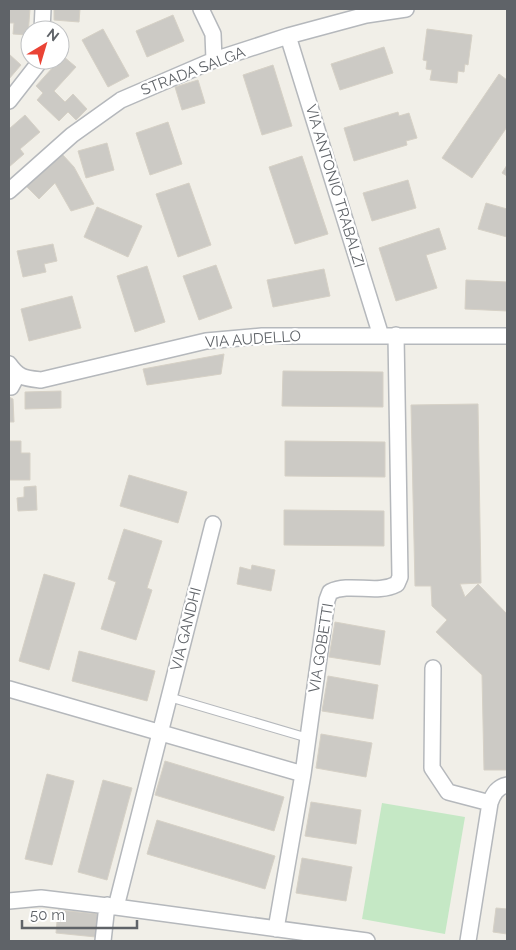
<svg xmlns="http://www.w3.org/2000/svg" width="516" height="950" viewBox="0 0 516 950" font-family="Raleway,sans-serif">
  <rect width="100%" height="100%" fill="#f1efe8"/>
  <!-- green -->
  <path fill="#c5e8c5" d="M 382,803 L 465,817 L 445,934 L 362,919 Z"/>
  <!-- building -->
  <path fill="#cccac5" stroke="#d6d1c6" d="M 9,9 L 30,9 L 28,35 L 13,34 L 14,23 L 9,23 Z
    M 54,9 L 80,9 L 79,22 L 54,20 Z
    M 173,15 L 184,41 L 147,57 L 136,31 Z
    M 103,29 L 129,76 L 108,87 L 82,40 Z
    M 427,29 L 472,35 L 468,65 L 465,64 L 464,72 L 458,71 L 457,83 L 430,80 L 432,70 L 426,69 L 427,61 L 423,60 Z
    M 384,47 L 393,73 L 340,90 L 331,64 Z
    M 9,54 L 21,65 L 9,79 Z
    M 63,56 L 76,67 L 54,91 L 65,102 L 73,94 L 87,109 L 76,120 L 68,112 L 59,121 L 37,100 L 43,93 L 36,86 Z
    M 273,65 L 292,126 L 262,135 L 243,75 Z
    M 499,74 L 507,80 L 507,127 L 472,178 L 442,158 Z
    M 198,80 L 205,103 L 182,110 L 175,87 Z
    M 398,112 L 399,116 L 409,113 L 417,138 L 406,141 L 407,145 L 354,161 L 344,128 Z
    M 25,115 L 40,132 L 20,149 L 24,154 L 9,167 L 9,129 Z
    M 168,122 L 182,164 L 150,175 L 136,133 Z
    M 107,143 L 114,170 L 86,178 L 78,151 Z
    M 62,154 L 74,167 L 94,204 L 71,211 L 55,183 L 39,199 L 25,185 Z
    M 302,156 L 328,234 L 295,244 L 269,167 Z
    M 507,165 L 507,176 L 502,173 Z
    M 408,180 L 416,208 L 372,221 L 363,193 Z
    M 189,183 L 211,245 L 178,257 L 156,194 Z
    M 486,203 L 507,209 L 507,237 L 478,229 Z
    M 97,207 L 142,226 L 128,257 L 84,237 Z
    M 439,228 L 446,249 L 426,255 L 437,288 L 396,301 L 379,248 Z
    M 53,244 L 57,261 L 44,264 L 46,272 L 23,277 L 17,251 Z
    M 216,265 L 232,308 L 199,320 L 183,276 Z
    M 147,266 L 165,322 L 135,332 L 117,276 Z
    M 324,269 L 330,296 L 273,307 L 267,280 Z
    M 466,280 L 507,282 L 507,311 L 465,309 Z
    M 72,296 L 81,328 L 29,341 L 21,309 Z
    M 224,354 L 221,374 L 147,385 L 143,369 Z
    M 283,371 L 383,372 L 383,407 L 282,406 Z
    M 61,391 L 61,408 L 25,409 L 25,392 Z
    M 9,397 L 13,399 L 14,422 L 9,422 Z
    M 478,404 L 481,583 L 460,584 L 465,597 L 478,584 L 507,614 L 507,770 L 484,770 L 482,675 L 436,632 L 447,620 L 432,606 L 431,586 L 415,586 L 411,405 Z
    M 9,441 L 21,441 L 21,453 L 30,453 L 30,480 L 9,480 L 9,484 Z
    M 285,441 L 385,442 L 385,477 L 285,476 Z
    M 129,475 L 187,492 L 178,523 L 120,506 Z
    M 36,486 L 37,510 L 18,511 L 17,498 L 24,497 L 24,487 Z
    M 284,510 L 384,511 L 384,546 L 284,545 Z
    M 124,529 L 162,541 L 147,588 L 152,590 L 136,640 L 101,629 L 116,582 L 108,579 Z
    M 252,565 L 275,570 L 271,591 L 237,584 L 240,567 L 251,570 Z
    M 44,574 L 75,583 L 49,670 L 19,661 Z
    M 335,622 L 385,631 L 380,665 L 329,657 Z
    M 79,651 L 155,671 L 147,701 L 72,681 Z
    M 328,676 L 378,685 L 373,719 L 322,711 Z
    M 321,734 L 372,743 L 366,777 L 316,768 Z
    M 165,761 L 284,797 L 274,831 L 155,795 Z
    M 47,774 L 74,781 L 52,865 L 25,859 Z
    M 103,780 L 132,788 L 107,880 L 78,872 Z
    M 311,802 L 361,810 L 356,844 L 305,836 Z
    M 157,820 L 275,856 L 265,889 L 147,854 Z
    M 302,858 L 352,867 L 346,901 L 296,893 Z
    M 496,908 L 507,909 L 507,934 L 493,932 Z
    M 58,910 L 98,914 L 96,937 L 56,933 Z"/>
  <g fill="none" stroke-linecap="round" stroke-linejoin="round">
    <!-- service casing -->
    <g stroke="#b5b8bc" stroke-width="10">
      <path id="service" d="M 169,697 L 308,738"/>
    </g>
    <!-- minor casing -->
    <g stroke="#b5b8bc" stroke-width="18">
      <path id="minor" d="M 201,9 L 213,34 L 214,60
        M 42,30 L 43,9
        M 288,36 L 381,336
        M 9,101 L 41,60
        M 9,191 L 72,135 L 121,100 L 214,60 L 288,36 L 366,15 L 406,9
        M 9,364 C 19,378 24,378 41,380 L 206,341 L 262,336 L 507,336
        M 9,387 L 11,387 L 18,374
        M 433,668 L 432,768 L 448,792 L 490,803
        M 9,689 L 303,774
        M 9,901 L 41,898 L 116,907 L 367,941
        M 116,907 L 213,524
        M 276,929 L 303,774 L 327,600 L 330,592 C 351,582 376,595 397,584 L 400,577 L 396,335
        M 103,941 L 107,905
        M 468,941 L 490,803 C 493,794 497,787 507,785"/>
    </g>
    <!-- service -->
    <use href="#service" stroke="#fff" stroke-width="8"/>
    <!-- minor -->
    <use href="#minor" stroke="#fff" stroke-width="15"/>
  </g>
  <g text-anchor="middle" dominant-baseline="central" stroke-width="4.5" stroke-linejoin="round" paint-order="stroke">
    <!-- street labels -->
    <g font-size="15" fill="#5f6368" stroke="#fff">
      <text transform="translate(193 71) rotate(-21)">STRADA SALGA</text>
      <text transform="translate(335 186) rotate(73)">VIA ANTONIO TRABALZI</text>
      <text transform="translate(253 339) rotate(-4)">VIA AUDELLO</text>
      <text transform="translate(186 629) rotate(-76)">VIA GANDHI</text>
      <text transform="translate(321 648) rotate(-81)">VIA GOBETTI</text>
    </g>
  </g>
  <!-- border -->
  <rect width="516" height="950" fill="none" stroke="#5f6368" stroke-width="20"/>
  <!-- north arrow -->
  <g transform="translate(45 45) rotate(38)"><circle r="24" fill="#ffffff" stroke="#bfc1c3"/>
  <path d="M0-4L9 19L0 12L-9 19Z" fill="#ea4335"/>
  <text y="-8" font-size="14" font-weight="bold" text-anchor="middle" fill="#5f6368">N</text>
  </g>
  <!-- scale -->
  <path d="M22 920v8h115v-8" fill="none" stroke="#5f6368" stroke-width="2.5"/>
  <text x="30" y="920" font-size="15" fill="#5f6368" stroke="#ffffff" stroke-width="4" paint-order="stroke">50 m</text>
</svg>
